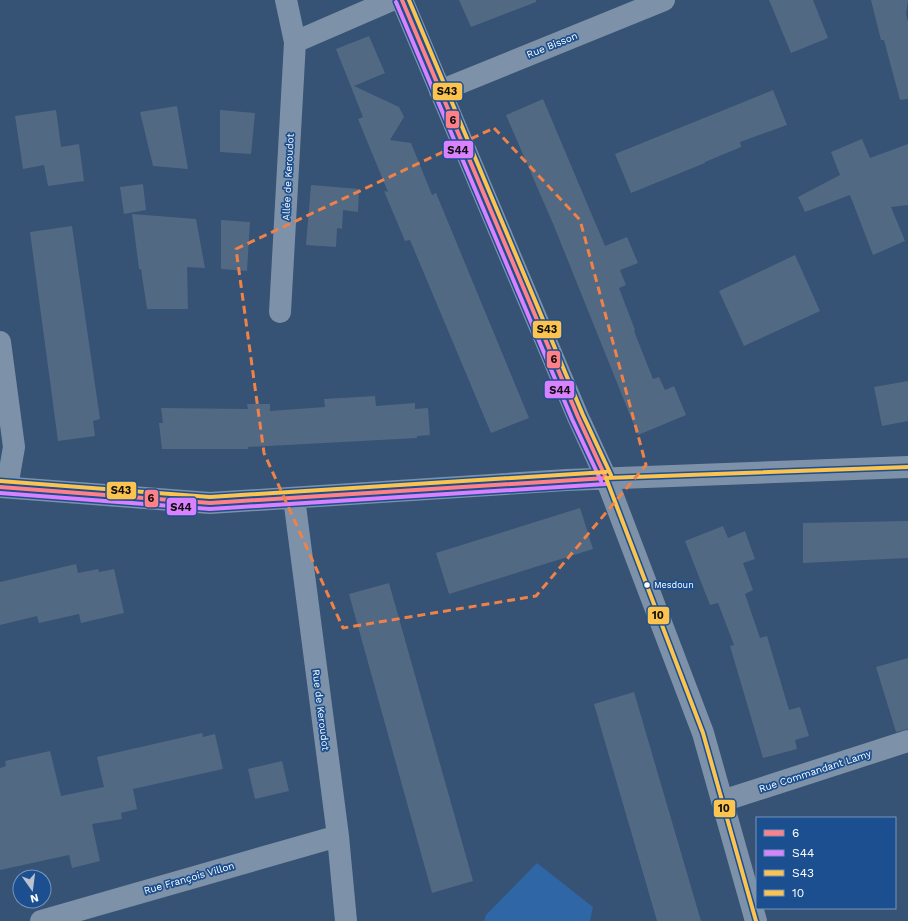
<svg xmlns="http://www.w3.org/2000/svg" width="908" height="921" viewBox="0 0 908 921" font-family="'Work Sans',sans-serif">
  <rect width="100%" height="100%" fill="#365274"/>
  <!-- green -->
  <path fill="#2f66a5" d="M 537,863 L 593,907 L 590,921 L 484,921 L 486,915 Z"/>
  <!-- building -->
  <path fill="#526984" d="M 459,0 L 536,0 L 536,2 L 471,27 Z
    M 769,0 L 813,0 L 828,38 L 791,53 Z
    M 871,0 L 908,0 L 906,14 L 908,22 L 908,99 L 900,100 L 884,40 L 881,40 Z
    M 369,36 L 385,73 L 354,86 L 399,107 L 404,117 L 390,140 L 411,143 L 432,195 L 436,193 L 529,418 L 491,433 L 410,240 L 405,241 L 384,191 L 388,192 L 358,119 L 363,117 L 336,49 Z
    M 773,90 L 787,125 L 740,142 L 741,147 L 705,162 L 705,163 L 631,193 L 615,154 Z
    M 543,99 L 605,246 L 627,237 L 638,263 L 620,270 L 626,285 L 619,288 L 635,330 L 634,331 L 653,379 L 659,377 L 665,390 L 674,386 L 686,415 L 638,435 L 554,226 L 506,115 Z
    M 177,106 L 188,169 L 153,166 L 140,112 Z
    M 56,110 L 61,147 L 79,144 L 84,181 L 48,186 L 44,165 L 23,169 L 15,116 Z
    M 220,110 L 255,113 L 251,154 L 220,152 Z
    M 862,139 L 870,158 L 908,144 L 908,205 L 891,207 L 905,241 L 873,255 L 850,195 L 805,212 L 798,197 L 840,175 L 831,152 Z
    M 143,184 L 146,210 L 124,214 L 120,187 Z
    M 311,185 L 359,189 L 358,212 L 343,210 L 342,229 L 337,228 L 336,247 L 306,245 Z
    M 132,214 L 196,219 L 205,268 L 187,267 L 188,309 L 147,309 L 141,269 L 139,269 Z
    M 221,220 L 250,222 L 247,271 L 221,269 Z
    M 72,226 L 100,419 L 93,421 L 95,436 L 58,441 L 30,232 Z
    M 795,255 L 820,311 L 744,346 L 719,291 Z
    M 908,381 L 908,421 L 882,426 L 874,387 Z
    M 375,396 L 376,406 L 415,403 L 415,409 L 428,408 L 430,435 L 417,436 L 417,438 L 248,447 L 248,449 L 162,449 L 159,423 L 163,423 L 161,408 L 248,409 L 247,404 L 270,404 L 270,411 L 325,407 L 324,399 Z
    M 580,508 L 593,549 L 449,594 L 436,553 Z
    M 908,521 L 908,558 L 803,563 L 803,523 Z
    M 723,526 L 728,538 L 745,531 L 755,559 L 743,563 L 753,590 L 745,594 L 760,638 L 767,636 L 789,710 L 800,707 L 809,736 L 795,740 L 797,749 L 763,758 L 730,646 L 734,645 L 718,603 L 710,605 L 685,541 Z
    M 76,564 L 78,573 L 98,569 L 99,572 L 114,569 L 124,613 L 81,623 L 79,614 L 39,623 L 37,616 L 0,625 L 0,582 Z
    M 389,583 L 473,881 L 432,893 L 349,594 Z
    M 908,658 L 908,729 L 896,732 L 876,667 Z
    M 634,692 L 701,921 L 657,921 L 594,704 Z
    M 202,733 L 203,737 L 215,734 L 223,769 L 133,789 L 137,809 L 121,813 L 122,819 L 92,824 L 100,861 L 72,868 L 69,855 L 0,870 L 0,768 L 6,766 L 5,761 L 50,751 L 61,796 L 104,787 L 97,757 Z
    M 282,761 L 289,791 L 255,799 L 248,769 Z"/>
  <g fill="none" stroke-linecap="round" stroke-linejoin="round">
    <!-- minor -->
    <path stroke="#7d92a8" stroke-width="22" d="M 286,0 L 295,42
      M 402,0 L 578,417 L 606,478 L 703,733 L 756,921
      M 440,91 L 664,0
      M 280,312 L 295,42 L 392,0
      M 0,342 L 14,447 L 7,487
      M 0,487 L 210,503 L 567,480 L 908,467
      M 294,498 L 338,836 L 346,921
      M 722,801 L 908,741
      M 41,921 L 338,836"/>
    <!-- bus-1 casing -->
    <g stroke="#1b4f8f" stroke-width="7">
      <path id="bus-1" d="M 402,0 L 578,417 L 606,478
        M 0,487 L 210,503 L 606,478"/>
    </g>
    <!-- bus-2 casing -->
    <g stroke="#1b4f8f" stroke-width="7">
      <path id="bus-2" d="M 396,2 L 572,419 L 601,481
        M 0,493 L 210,509 L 606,484"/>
    </g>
    <!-- bus-3 casing -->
    <g stroke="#1b4f8f" stroke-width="7">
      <path id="bus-3" d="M 409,0 L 583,415 L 611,475
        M 0,481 L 210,497 L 606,472"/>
    </g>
    <!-- bus-4 casing -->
    <g stroke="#1b4f8f" stroke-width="7">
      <path id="bus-4" d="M 606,478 L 703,733 L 756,921
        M 606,478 L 908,467"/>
    </g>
    <!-- bus-1 -->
    <use href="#bus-1" stroke="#ff8088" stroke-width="4"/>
    <!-- bus-2 -->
    <use href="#bus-2" stroke="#d981fe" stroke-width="4"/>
    <!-- bus-3 -->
    <use href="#bus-3" stroke="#fcc44e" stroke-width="4"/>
    <!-- bus-4 -->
    <use href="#bus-4" stroke="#fcc44e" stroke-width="4"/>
  </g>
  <!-- marked area -->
  <path fill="none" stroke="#ee8249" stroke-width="3" stroke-dasharray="8 5" stroke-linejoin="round" d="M 494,128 L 580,220 L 646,465 L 536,596 L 343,628 L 264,453 L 236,249 Z"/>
  <!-- markers -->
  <circle fill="#fff" stroke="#1b4f8f" stroke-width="1.5" cx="647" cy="585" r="3.5"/>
  <g text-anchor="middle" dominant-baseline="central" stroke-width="3.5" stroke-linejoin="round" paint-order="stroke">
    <!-- bus labels -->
    <g font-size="9" fill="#fff" stroke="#1b4f8f" text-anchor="start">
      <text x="654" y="585">Mesdoun</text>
    </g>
    <!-- street labels -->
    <g font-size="10" fill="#fff" stroke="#1b4f8f">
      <text transform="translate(552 45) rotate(-22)">Rue Bisson</text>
      <text transform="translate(288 177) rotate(-87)">Allée de Keroudot</text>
      <text transform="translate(321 710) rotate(83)">Rue de Keroudot</text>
      <text transform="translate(815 771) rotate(-18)">Rue Commandant Lamy</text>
      <text transform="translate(189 878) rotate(-16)">Rue François Villon</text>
    </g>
  </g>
  <g stroke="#1b4f8f" stroke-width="1.5">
    <rect x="432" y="82" width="31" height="19" rx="4" fill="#fcc44e"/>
    <rect x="445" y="110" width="15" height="19" rx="4" fill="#ff8088"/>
    <rect x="443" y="140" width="31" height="19" rx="4" fill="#d981fe"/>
    <rect x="532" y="320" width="30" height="19" rx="4" fill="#fcc44e"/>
    <rect x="546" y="350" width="15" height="19" rx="4" fill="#ff8088"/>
    <rect x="544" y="380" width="31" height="19" rx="4" fill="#d981fe"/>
    <rect x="106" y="481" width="31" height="19" rx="4" fill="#fcc44e"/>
    <rect x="144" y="489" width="15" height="19" rx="4" fill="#ff8088"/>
    <rect x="166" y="497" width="31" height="19" rx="4" fill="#d981fe"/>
    <rect x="647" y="606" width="23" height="19" rx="4" fill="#fcc44e"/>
    <rect x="713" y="799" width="23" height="19" rx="4" fill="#fcc44e"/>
  </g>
  <g font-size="11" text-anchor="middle" font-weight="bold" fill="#111">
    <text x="447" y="95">S43</text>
    <text x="453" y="124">6</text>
    <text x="458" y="154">S44</text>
    <text x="547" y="333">S43</text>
    <text x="554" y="363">6</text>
    <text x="560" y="394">S44</text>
    <text x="121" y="494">S43</text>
    <text x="151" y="502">6</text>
    <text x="181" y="511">S44</text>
    <text x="658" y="619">10</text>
    <text x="724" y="812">10</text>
  </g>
  <!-- legend -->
  <rect x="756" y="817" width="140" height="92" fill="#1b4f8f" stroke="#7695bc"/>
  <rect x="764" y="830" width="20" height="6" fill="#ff8088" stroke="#7695bc"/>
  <text x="792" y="837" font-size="12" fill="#ffffff">6</text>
  <rect x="764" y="850" width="20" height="6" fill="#d981fe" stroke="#7695bc"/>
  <text x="792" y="857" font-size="12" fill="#ffffff">S44</text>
  <rect x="764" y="870" width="20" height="6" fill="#fcc44e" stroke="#7695bc"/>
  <text x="792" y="877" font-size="12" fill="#ffffff">S43</text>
  <rect x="764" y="890" width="20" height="6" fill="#fcc44e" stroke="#7695bc"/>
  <text x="792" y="897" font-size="12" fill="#ffffff">10</text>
  <!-- north arrow -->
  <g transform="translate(32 889) rotate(166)"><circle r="19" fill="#1b4f8f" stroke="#7695bc"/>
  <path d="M0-3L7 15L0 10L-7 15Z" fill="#b9c2ce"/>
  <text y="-6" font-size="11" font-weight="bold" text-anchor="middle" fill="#ffffff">N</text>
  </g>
</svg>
